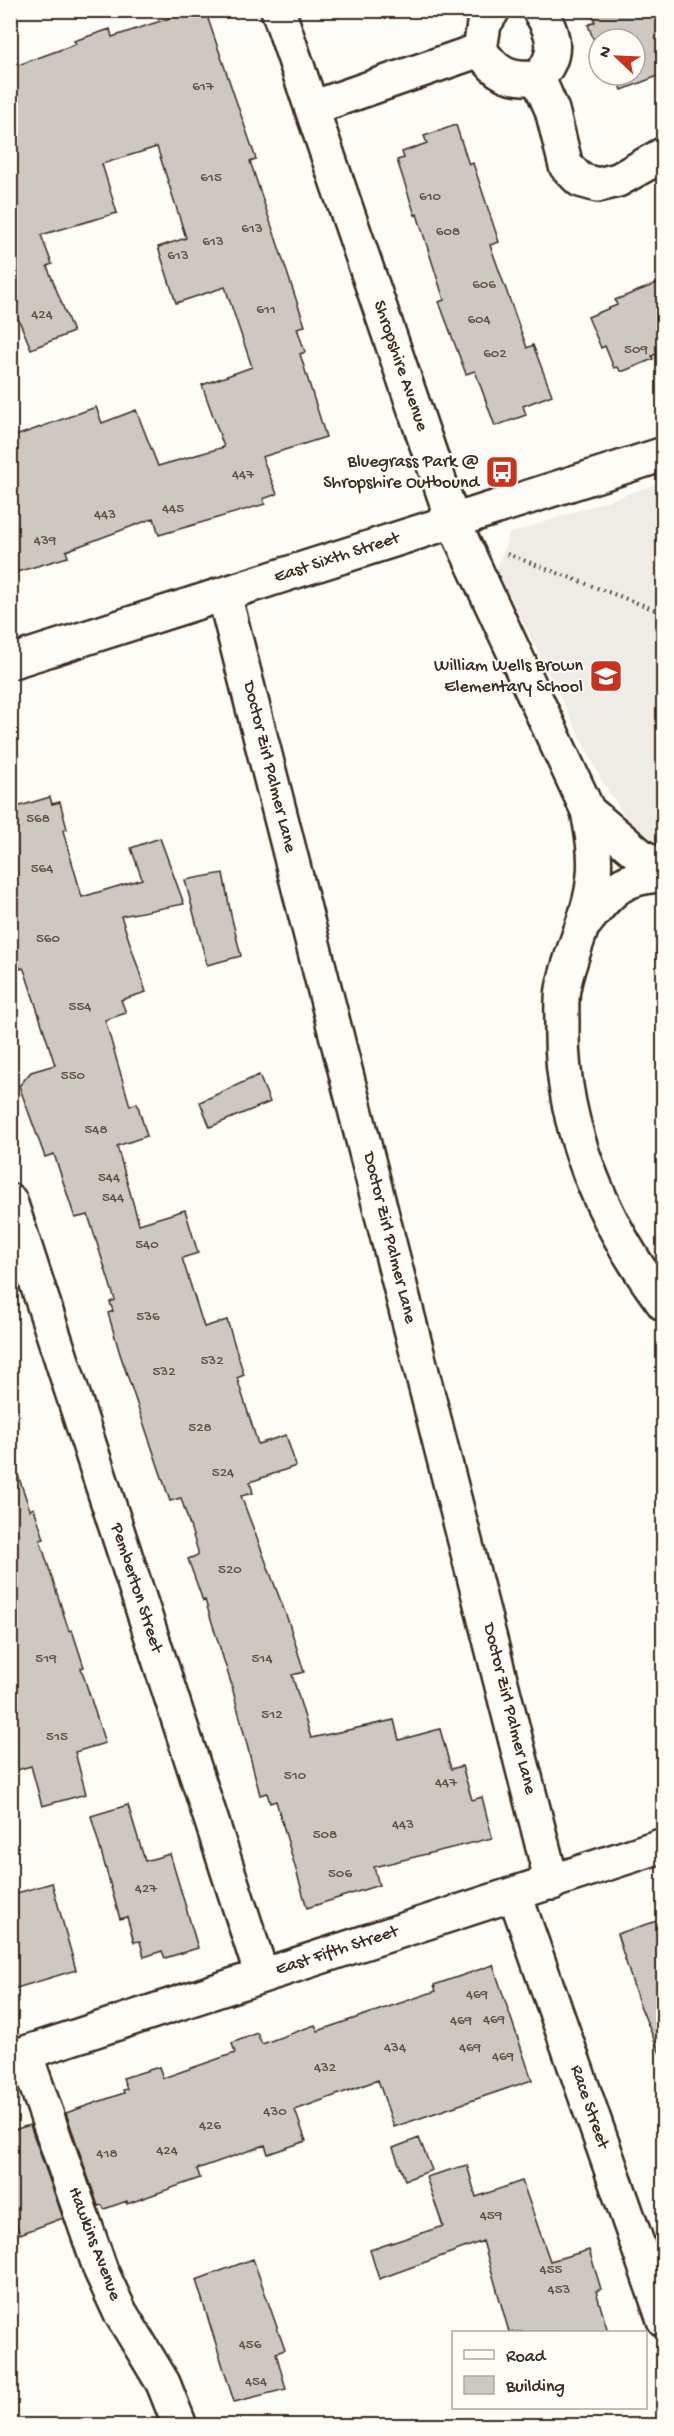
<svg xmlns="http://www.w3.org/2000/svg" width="674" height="2436" viewBox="0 0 674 2436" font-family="'Gochi Hand',sans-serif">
  <rect width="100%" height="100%" fill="#fdfcf7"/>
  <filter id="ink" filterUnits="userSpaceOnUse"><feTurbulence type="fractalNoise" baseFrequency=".0167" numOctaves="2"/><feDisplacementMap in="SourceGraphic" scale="12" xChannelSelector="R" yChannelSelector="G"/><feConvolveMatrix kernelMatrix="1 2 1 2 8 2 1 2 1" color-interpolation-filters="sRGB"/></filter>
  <g filter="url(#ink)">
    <!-- built -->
    <path fill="#efece7" d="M 663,482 L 663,850 L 630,824 L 602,781 L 497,570 L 509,534 Z"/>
    <!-- building -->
    <path fill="#cdc8c2" stroke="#3b2a1e" stroke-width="1.5" d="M 194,10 L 205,10 L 256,159 L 250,161 L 305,326 L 297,328 L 305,352 L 300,354 L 326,437 L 262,457 L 277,494 L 263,499 L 265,504 L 159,535 L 154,518 L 66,551 L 68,557 L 10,574 L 10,438 L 96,407 L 102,423 L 136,410 L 158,466 L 224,447 L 202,385 L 252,367 L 225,287 L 176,303 L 158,247 L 186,238 L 157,147 L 102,164 L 117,213 L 41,235 L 52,264 L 47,266 L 73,332 L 31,349 L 10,299 L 10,68 L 76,44 L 74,41 L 110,29 L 112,37 Z
      M 591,10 L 656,10 L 663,30 L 663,74 L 622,90 L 617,77 L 609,79 L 607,75 L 635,75 L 635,39 L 599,39 L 599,54 L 588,25 L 595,22 Z
      M 456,125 L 469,165 L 473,163 L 499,242 L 490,245 L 527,348 L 533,345 L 552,395 L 523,406 L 526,415 L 495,426 L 475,371 L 466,374 L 439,302 L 444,300 L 417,214 L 415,215 L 397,160 L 404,158 L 402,152 L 427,143 L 424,136 Z
      M 663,281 L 663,351 L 652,356 L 653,359 L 624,371 L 620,371 L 618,367 L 614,368 L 605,346 L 601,348 L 588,317 L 617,305 L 615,300 Z
      M 50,797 L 52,804 L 60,802 L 67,829 L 63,831 L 82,897 L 142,879 L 131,848 L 160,838 L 184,904 L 121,916 L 146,992 L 121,1000 L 126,1013 L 105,1020 L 130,1106 L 137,1103 L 147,1136 L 117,1146 L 139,1224 L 185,1210 L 198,1253 L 182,1258 L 204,1327 L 227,1320 L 244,1375 L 237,1378 L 258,1444 L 286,1435 L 296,1466 L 250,1482 L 253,1493 L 241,1496 L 289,1623 L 304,1672 L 292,1675 L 311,1738 L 394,1720 L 399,1740 L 440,1729 L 451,1769 L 462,1766 L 472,1800 L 482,1797 L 491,1833 L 492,1838 L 374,1867 L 379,1885 L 307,1908 L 276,1801 L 270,1803 L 267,1793 L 260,1795 L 231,1683 L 205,1600 L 203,1601 L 188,1559 L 198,1555 L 198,1551 L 181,1498 L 170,1501 L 120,1354 L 108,1313 L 113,1311 L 110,1302 L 115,1300 L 88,1215 L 75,1218 L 54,1154 L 45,1157 L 19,1086 L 31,1072 L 55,1065 L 25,972 L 23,968 L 20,969 L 10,936 L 10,809 Z
      M 223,873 L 231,915 L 241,956 L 207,965 L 185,880 Z
      M 259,1075 L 270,1102 L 210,1127 L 200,1102 Z
      M 16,1469 L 30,1510 L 34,1508 L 44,1539 L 40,1540 L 69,1631 L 72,1630 L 84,1667 L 81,1668 L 105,1743 L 75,1752 L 86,1794 L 42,1806 L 31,1766 L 10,1772 L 10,1470 Z
      M 128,1805 L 145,1861 L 170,1854 L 198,1948 L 165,1958 L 162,1951 L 144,1957 L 140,1941 L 134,1942 L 127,1917 L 120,1919 L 91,1816 Z
      M 52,1883 L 76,1970 L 10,1990 L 10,1895 Z
      M 663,1919 L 663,2055 L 661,2056 L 639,2003 L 617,1934 Z
      M 493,1965 L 532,2080 L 394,2127 L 378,2080 L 295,2110 L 306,2141 L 268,2154 L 265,2145 L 197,2169 L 200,2178 L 127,2204 L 127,2201 L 104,2209 L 102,2205 L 98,2206 L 66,2113 L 124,2093 L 123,2090 L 127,2089 L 123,2078 L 159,2067 L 163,2078 L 235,2053 L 232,2043 L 257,2033 L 262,2044 L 315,2025 L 318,2031 L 329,2027 L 436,1991 L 434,1985 Z
      M 30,2125 L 63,2218 L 20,2234 L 10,2208 L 10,2131 Z
      M 419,2138 L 432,2170 L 405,2180 L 393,2148 Z
      M 467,2165 L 476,2197 L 522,2181 L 550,2261 L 589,2250 L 601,2289 L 596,2291 L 608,2332 L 509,2332 L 483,2241 L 379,2279 L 370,2250 L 443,2226 L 426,2177 Z
      M 253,2259 L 285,2350 L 276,2353 L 286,2389 L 234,2402 L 196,2280 Z"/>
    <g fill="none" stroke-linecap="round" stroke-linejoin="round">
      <!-- minor casing -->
      <g stroke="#3b2a1e" stroke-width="38">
        <path id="minor" d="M 278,10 L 453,521 L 588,811 C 592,833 596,853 594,875 C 591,915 570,951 563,989 C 561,1001 562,1014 562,1026 C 560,1127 604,1225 664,1304
          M 493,10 L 484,24 L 480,50 C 497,74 508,80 538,78 C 559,56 556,35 539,10
          M 538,78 L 552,110 L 566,166 L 580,180 L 598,185 L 618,180 L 664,154
          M 312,108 L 480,50
          M 224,594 L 552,1883
          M 10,662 L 664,454
          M 588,811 L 641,856 L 664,869
          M 585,923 C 610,892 621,876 664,875
          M 10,1201 L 262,1976
          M 515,1895 L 664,2320
          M 25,2053 L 101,2271 L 120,2312 L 163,2383 L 180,2426
          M 10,2058 L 664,1845"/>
      </g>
      <!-- path -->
      <path stroke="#3b2a1e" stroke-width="4" stroke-dasharray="1.5 4.5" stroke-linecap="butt" d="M 507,554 L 664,613"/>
      <!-- minor -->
      <use href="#minor" stroke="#fdfcf7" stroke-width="33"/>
    </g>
  </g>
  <!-- icons -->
  <defs>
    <g id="bus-square" transform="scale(1.725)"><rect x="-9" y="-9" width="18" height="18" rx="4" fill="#c8321e" stroke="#fdfcf7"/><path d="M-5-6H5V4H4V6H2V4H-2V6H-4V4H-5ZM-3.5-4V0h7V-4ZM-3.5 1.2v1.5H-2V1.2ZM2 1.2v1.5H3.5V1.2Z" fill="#fff"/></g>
    <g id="school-square" transform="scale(1.725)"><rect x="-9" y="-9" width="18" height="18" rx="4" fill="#c8321e" stroke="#fdfcf7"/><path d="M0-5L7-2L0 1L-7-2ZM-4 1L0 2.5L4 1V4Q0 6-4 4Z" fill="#fff"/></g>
  </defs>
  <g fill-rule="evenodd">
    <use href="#bus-square" x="502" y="472"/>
    <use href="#school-square" x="606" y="676"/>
  </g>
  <g text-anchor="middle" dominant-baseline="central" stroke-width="4.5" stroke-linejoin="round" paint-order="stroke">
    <!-- number labels -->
    <g font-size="15" fill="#605247">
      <text x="203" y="87">617</text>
      <text x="211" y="178">615</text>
      <text x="430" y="197">610</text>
      <text x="252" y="229">613</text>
      <text x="448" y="232">608</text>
      <text x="213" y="242">613</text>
      <text x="178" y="256">613</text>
      <text x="484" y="285">606</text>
      <text x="266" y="310">611</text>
      <text x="42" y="315">424</text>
      <text x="479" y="320">604</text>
      <text x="636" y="350">509</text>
      <text x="495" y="354">602</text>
      <text x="243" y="475">447</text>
      <text x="173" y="509">445</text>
      <text x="105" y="515">443</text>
      <text x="45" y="541">439</text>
      <text x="38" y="819">568</text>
      <text x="42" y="869">564</text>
      <text x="48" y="939">560</text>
      <text x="80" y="1007">554</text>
      <text x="73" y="1076">550</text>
      <text x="96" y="1130">548</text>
      <text x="109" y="1178">544</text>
      <text x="113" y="1198">544</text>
      <text x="147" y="1245">540</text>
      <text x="148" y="1317">536</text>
      <text x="212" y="1361">532</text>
      <text x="164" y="1372">532</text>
      <text x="200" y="1428">528</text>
      <text x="223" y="1473">524</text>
      <text x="230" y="1570">520</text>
      <text x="46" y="1659">519</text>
      <text x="262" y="1659">514</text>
      <text x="272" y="1715">512</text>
      <text x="57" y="1737">515</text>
      <text x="295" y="1776">510</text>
      <text x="446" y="1783">447</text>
      <text x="403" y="1825">443</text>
      <text x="325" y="1835">508</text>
      <text x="340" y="1874">506</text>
      <text x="146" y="1889">427</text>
      <text x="477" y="1995">469</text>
      <text x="494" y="2020">469</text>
      <text x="461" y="2021">469</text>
      <text x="395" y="2048">434</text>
      <text x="470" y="2048">469</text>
      <text x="503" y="2057">469</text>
      <text x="325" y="2068">432</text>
      <text x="275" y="2112">430</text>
      <text x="210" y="2126">426</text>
      <text x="167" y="2151">424</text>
      <text x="107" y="2154">418</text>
      <text x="491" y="2216">459</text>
      <text x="551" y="2270">455</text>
      <text x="559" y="2290">453</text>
      <text x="250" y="2345">456</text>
      <text x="256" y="2382">454</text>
    </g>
    <!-- street labels -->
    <g font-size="18" fill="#3b2a1e" stroke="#fdfcf7">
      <text transform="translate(400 366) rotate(71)">Shropshire Avenue</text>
      <text transform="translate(337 558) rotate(-18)">East Sixth Street</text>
      <text transform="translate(269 767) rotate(76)">Doctor Zirl Palmer Lane</text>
      <text transform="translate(389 1238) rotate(76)">Doctor Zirl Palmer Lane</text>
      <text transform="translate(136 1588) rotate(72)">Pemberton Street</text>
      <text transform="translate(509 1709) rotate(76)">Doctor Zirl Palmer Lane</text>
      <text transform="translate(337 1951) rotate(-18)">East Fifth Street</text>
      <text transform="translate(589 2107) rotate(71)">Race Street</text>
      <text transform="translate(94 2244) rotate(69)">Hawkins Avenue</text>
    </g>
    <!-- poi labels -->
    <g font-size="18" fill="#3b2a1e" stroke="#fdfcf7" text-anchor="end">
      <text x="479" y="462">Bluegrass Park @<tspan x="479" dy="21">Shropshire Outbound</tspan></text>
      <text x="583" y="666">William Wells Brown<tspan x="583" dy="21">Elementary School</tspan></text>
    </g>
  </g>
  <!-- margin -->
  <rect width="674" height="2436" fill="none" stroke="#fdfcf7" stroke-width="36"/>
  <rect x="18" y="18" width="638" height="2400" fill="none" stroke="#3b2a1e" stroke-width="2" filter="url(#ink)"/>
  <!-- legend -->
  <rect x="452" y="2331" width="195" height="78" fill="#fdfcf7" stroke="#afa8a0" stroke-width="1.5"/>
  <rect x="464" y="2350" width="30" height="9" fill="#fdfcf7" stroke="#afa8a0" stroke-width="1.5"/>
  <text x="506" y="2361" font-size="18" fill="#3b2a1e">Road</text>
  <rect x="464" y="2376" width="30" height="18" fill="#cdc8c2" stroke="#afa8a0" stroke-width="1.5"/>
  <text x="506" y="2391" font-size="18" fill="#3b2a1e">Building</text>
  <!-- north arrow -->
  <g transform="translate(617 57) rotate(293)"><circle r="28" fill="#fdfcf7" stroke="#afa8a0" stroke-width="1.5"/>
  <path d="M0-4.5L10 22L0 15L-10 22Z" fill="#c8321e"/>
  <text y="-9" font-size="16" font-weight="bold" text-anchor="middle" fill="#3b2a1e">N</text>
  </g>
</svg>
